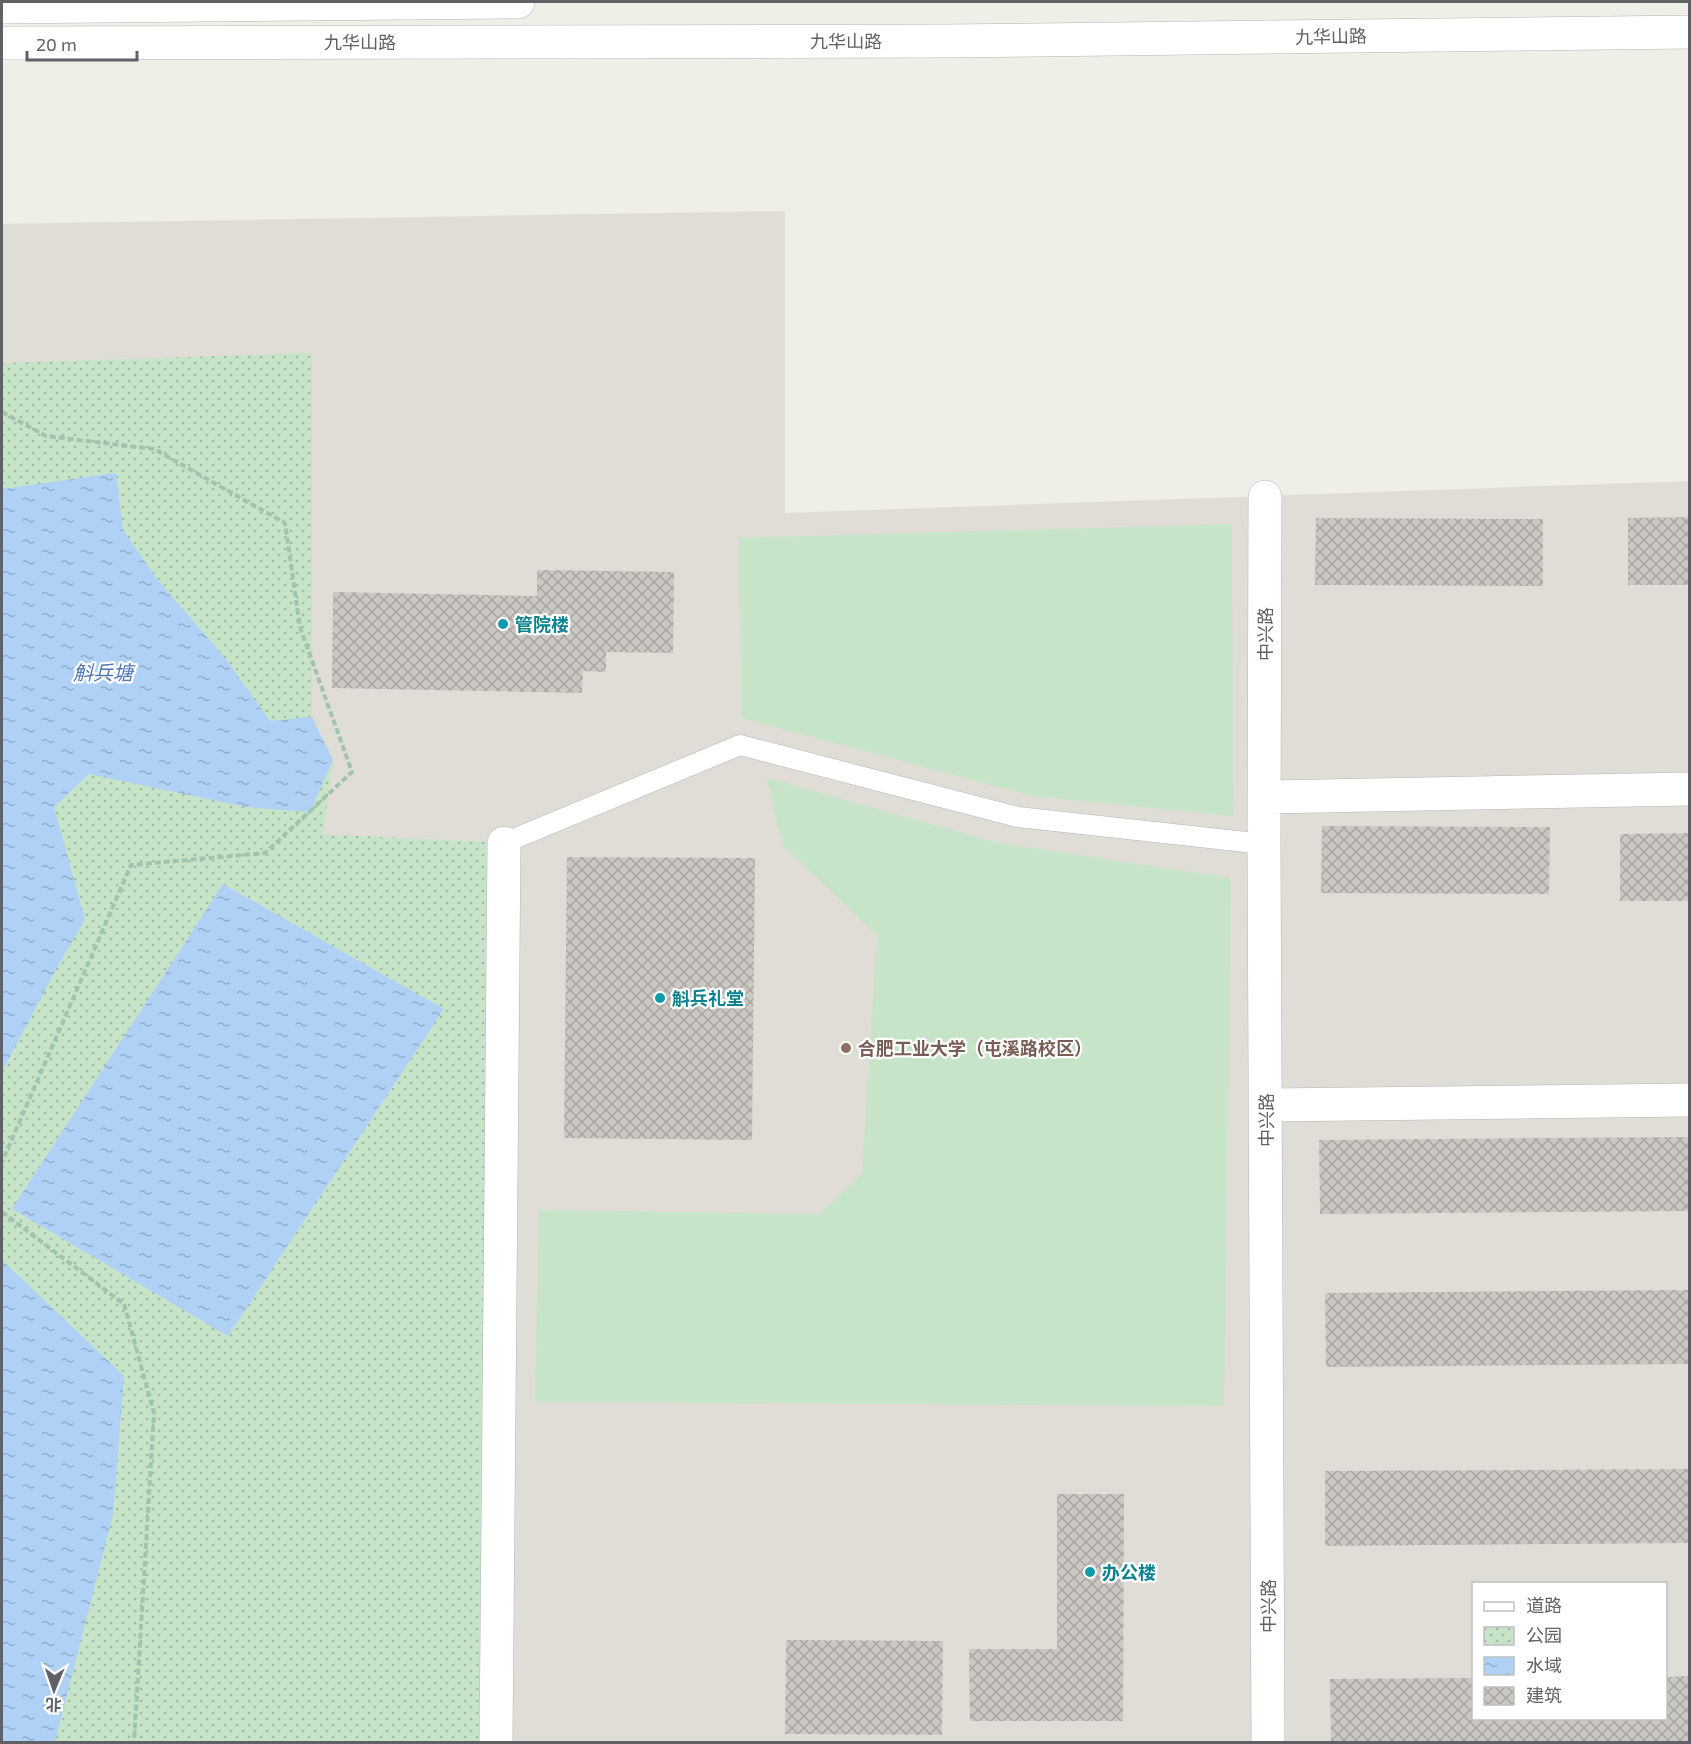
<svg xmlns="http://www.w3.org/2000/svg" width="1691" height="1744" viewBox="0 0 1691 1744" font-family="'Exo 2','Noto Sans SC',sans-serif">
  <defs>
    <pattern id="park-dots" width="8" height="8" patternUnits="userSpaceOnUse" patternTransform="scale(1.5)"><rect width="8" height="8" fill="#c7e4c9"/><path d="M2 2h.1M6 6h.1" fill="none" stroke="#a5bca7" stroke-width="1.8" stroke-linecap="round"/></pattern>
    <pattern id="water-ripples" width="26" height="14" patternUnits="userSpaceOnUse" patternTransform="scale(1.5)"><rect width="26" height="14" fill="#b0d1f6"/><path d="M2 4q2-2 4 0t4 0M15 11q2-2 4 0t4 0" fill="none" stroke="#92adcb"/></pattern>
    <pattern id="building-cross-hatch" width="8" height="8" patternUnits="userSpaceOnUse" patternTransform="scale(1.5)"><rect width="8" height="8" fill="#cbc8c4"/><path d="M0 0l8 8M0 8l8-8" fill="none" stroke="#a8a6a3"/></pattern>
  </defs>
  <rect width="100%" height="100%" fill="#efeee7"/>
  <!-- education -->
  <path fill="#dfddd6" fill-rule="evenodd" d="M 785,211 L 785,513 L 1689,481 L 1689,1742 L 2,1742 L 2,224 ZM 1474,1584 L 1666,1584 L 1666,1718 L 1474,1718 Z"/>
  <!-- grass -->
  <path fill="#c7e4c9" d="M 1232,524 L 1233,816 L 1032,796 L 741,718 L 739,538 Z
    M 767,778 L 995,842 L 1231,878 L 1224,1406 L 535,1402 L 539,1210 L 819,1214 L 862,1174 L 877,935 L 782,845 Z"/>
  <!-- park -->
  <path fill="url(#park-dots)" d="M 312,353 L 312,717 L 333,760 L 323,834 L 504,843 L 496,1742 L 2,1742 L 2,363 Z"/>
  <!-- water -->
  <path fill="url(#water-ripples)" d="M 116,473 L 123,530 L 157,579 L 225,658 L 270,721 L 312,717 L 333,760 L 310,812 L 246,807 L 89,774 L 54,807 L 85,920 L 60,962 L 2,1072 L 2,489 Z
    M 223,884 L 444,1009 L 228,1336 L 12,1209 Z
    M 2,1260 L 124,1376 L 113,1515 L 55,1742 L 2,1742 Z"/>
  <!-- building -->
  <path fill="url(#building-cross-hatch)" d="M 1690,517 L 1690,585 L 1628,585 L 1628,518 Z
    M 1316,518 L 1543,519 L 1543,586 L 1315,585 Z
    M 537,570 L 674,572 L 673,653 L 606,652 L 606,672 L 583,671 L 582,693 L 332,688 L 333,592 L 537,596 Z
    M 1322,826 L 1550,827 L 1549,894 L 1321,893 Z
    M 1690,833 L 1690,901 L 1620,901 L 1620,834 Z
    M 567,857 L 755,858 L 752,1140 L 564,1138 Z
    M 1690,1137 L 1690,1211 L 1320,1214 L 1319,1140 Z
    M 1690,1290 L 1690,1364 L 1326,1367 L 1325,1293 Z
    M 1690,1469 L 1690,1543 L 1325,1546 L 1325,1471 Z
    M 1057,1494 L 1124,1494 L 1123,1721 L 970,1721 L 969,1649 L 1057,1649 Z
    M 786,1640 L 943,1641 L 942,1735 L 785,1734 Z
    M 1690,1676 L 1690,1742 L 1331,1742 L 1330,1679 L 1474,1678 L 1474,1718 L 1666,1718 L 1666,1677 Z"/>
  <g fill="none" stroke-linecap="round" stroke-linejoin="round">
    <!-- service casing -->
    <g stroke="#b4b6ba" stroke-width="21">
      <path id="service" d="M 504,843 L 740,745 L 1018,817 L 1264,844"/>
    </g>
    <!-- minor casing -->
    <g stroke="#b4b6ba" stroke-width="34">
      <path id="minor" d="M 1265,497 L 1264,844 L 1268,1742
        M 1264,797 L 1690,789
        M 1266,1105 L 1690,1100
        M 496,1742 L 504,843"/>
    </g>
    <!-- tertiary casing -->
    <g stroke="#b4b6ba" stroke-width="34">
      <path id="tertiary" d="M 2,7 L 518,2
        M 2,43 L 947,41 L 1690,32"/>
    </g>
    <!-- path -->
    <path stroke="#a0c4ae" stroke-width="4" stroke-dasharray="6 3" stroke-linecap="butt" d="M 2,412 L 46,436 L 154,449 L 285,523 L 300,627 L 352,772 L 265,853 L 131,865 L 2,1162
      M 2,1212 L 124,1304 L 154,1413 L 134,1742"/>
    <!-- service -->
    <use href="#service" stroke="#fff" stroke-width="20"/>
    <!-- minor -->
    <use href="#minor" stroke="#fff" stroke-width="33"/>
    <!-- tertiary -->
    <use href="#tertiary" stroke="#fff" stroke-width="33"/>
  </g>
  <!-- markers -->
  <g fill="#0f9aa8" stroke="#fff" stroke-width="2">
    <circle cx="503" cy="624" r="6"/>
    <circle cx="660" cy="998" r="6"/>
    <circle cx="1090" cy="1572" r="6"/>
  </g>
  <circle fill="#8d6e63" stroke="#fff" stroke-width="2" cx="846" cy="1048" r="6"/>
  <g text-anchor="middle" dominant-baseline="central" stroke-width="4.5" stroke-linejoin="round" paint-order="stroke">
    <!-- street labels -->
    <g font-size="18" fill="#5f6166" stroke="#fff">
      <text transform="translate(1331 36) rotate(-1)">九华山路</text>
      <text x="846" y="41">九华山路</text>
      <text x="360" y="42">九华山路</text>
      <text transform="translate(1265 634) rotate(-90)">中兴路</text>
      <text transform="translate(1266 1120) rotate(-90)">中兴路</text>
      <text transform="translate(1268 1606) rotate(-90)">中兴路</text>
    </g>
    <!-- culture labels -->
    <g font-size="18" font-weight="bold" fill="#0d838f" stroke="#fff" text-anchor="start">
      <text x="515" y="624">管院楼</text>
      <text x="672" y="998">斛兵礼堂</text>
      <text x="1102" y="1572">办公楼</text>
    </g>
    <!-- education labels -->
    <g font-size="18" font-weight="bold" fill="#785e54" stroke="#fff" text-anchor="start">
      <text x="858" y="1048">合肥工业大学（屯溪路校区）</text>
    </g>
    <!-- water labels -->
    <g font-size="20" font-style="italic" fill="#5277b0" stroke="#fff">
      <text x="103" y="672">斛兵塘</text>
    </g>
  </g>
  <!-- border -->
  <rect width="1691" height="1744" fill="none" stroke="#5f6166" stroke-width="6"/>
  <!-- legend -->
  <rect x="1472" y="1582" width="195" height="138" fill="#ffffff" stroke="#bfc0c2" stroke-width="1.5"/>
  <rect x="1484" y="1602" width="30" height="9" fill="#ffffff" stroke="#bfc0c2" stroke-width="1.5"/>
  <text x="1526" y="1612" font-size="18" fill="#5f6166">道路</text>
  <rect x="1484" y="1627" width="30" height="18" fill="url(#park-dots)" stroke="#bfc0c2" stroke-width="1.5"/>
  <text x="1526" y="1642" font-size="18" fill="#5f6166">公园</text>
  <rect x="1484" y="1657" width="30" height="18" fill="url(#water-ripples)" stroke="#bfc0c2" stroke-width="1.5"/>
  <text x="1526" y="1672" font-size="18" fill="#5f6166">水域</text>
  <rect x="1484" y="1687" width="30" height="18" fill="url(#building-cross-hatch)" stroke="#bfc0c2" stroke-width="1.5"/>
  <text x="1526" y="1702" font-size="18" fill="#5f6166">建筑</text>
  <!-- north arrow -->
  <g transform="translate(54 1690) rotate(182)" stroke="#ffffff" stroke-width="4.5" paint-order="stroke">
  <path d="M0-4.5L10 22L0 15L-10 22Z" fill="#5f6166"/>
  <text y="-9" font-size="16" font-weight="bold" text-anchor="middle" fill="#5f6166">北</text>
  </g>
  <!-- scale -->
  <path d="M27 51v9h110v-9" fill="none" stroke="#5f6166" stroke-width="3"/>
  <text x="36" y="51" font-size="18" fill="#5f6166" stroke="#ffffff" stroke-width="4.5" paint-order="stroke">20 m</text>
</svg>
